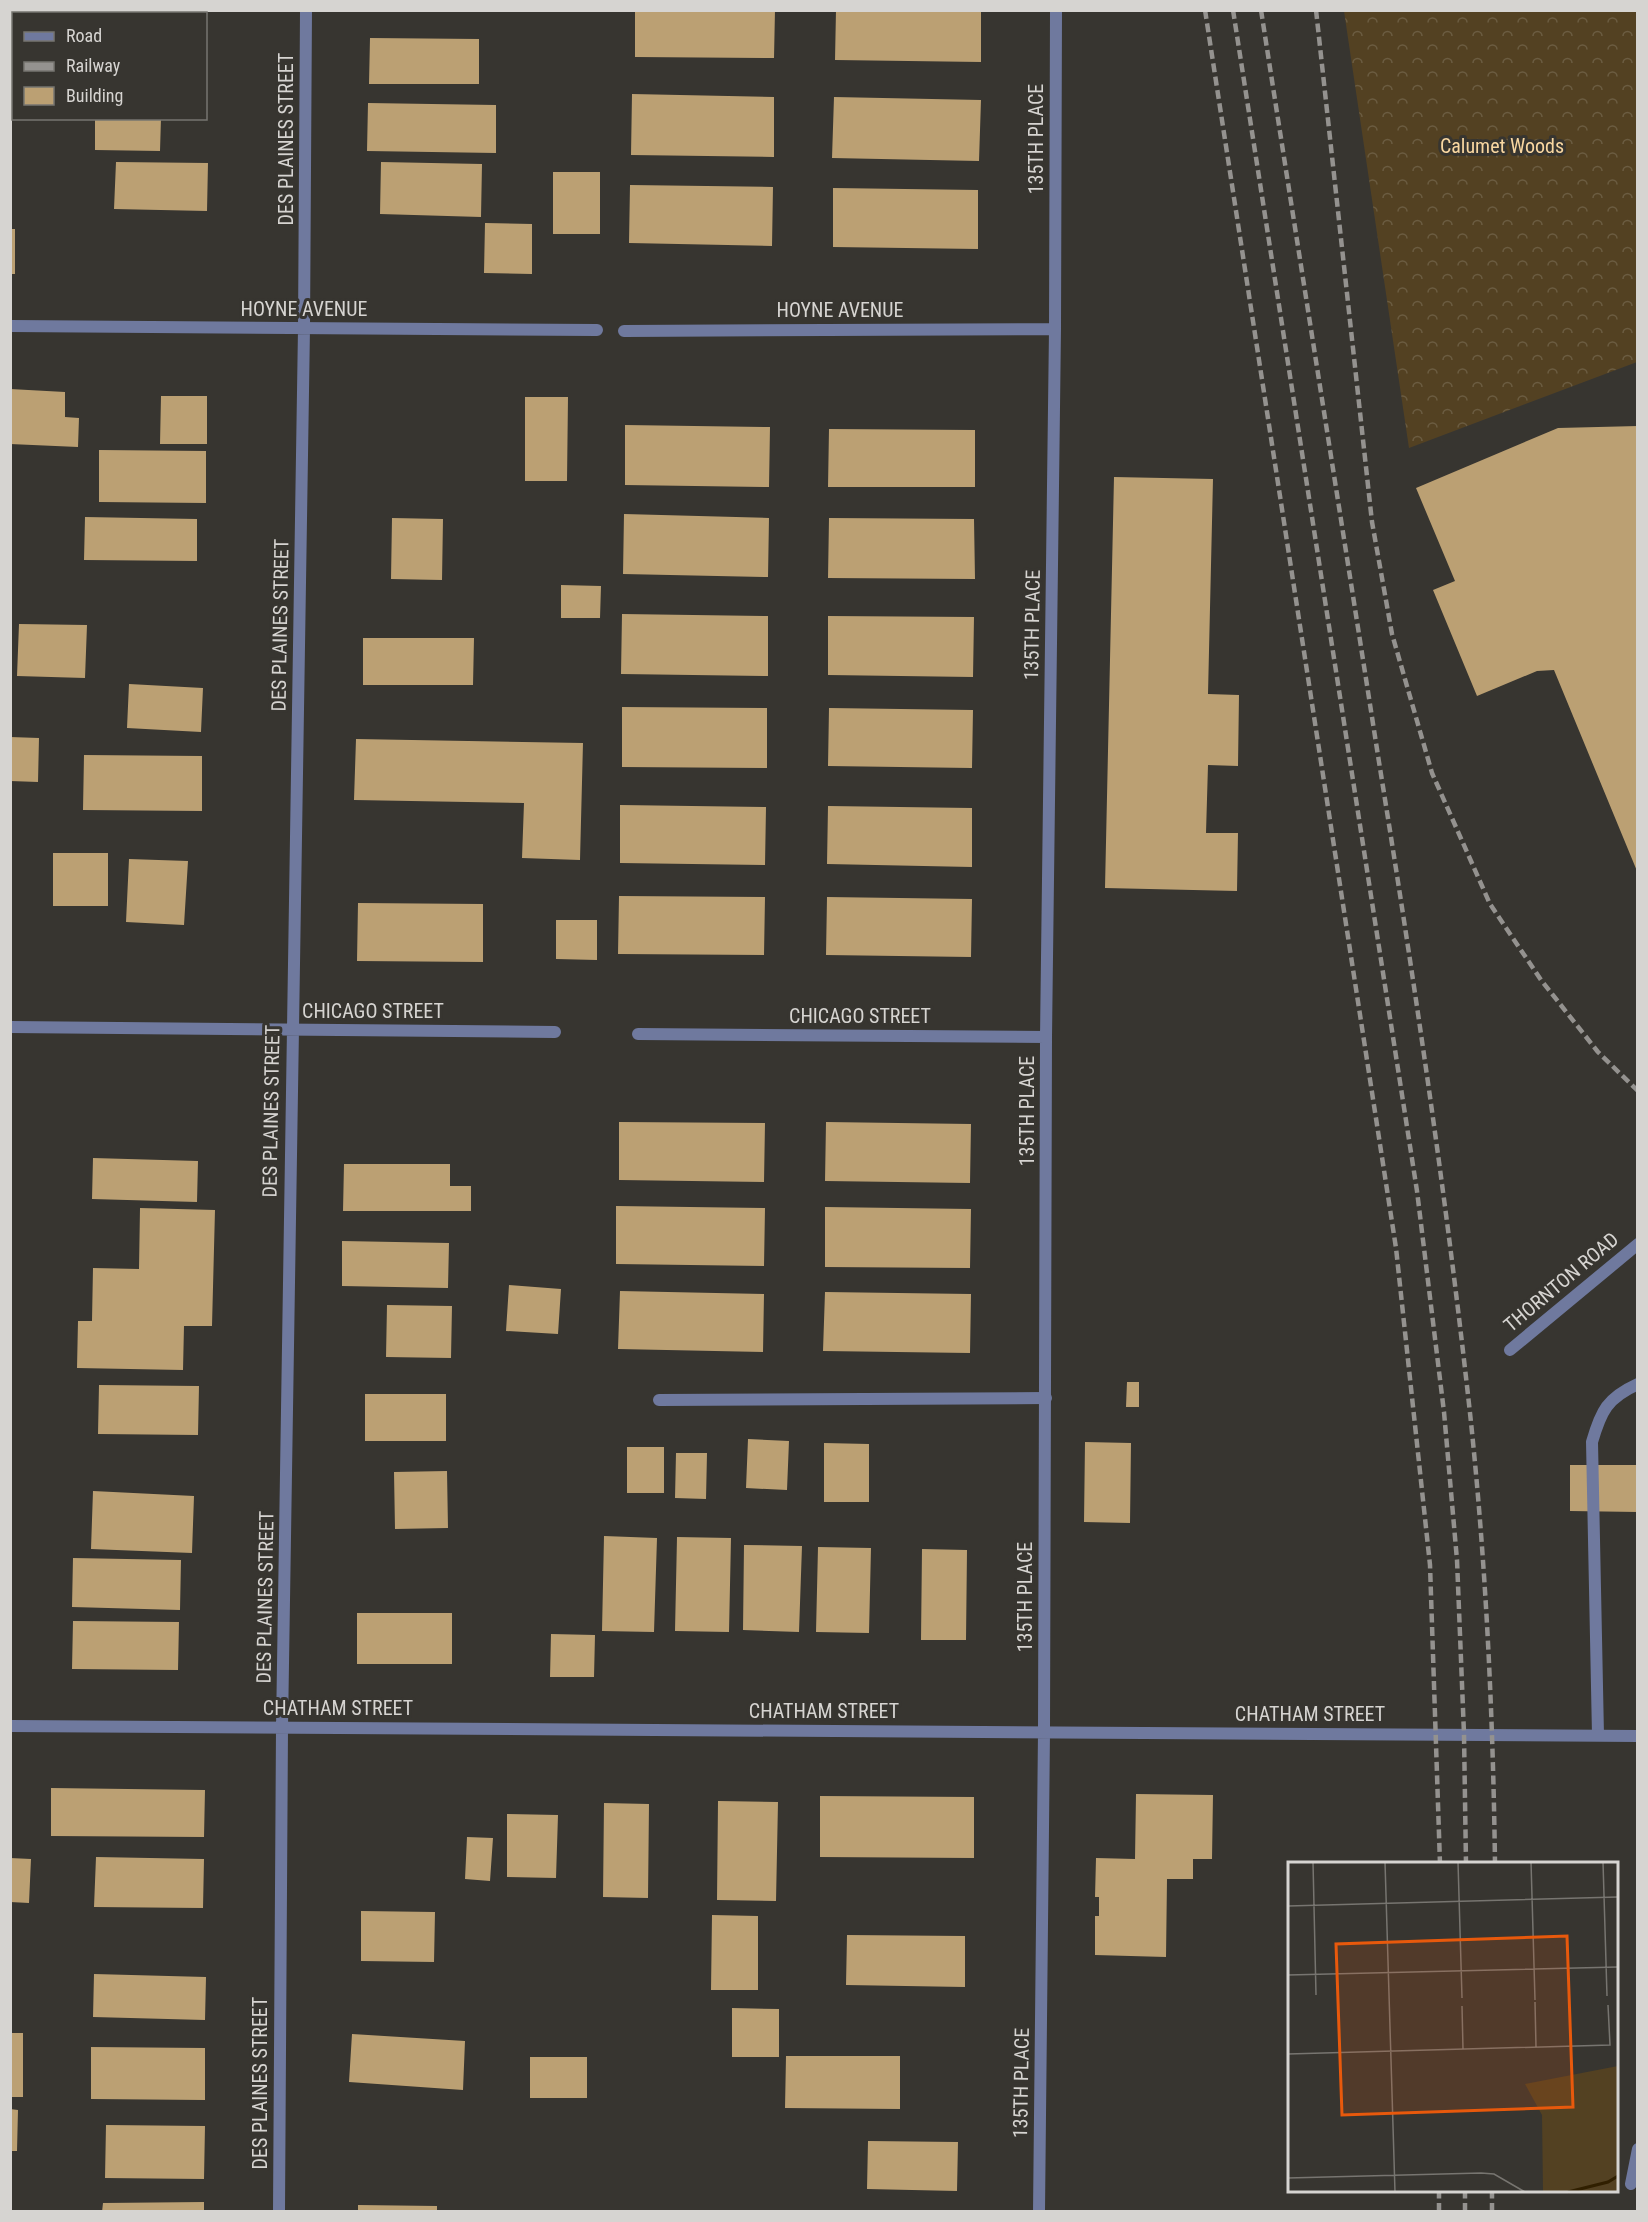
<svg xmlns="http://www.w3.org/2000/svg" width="1648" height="2222" viewBox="0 0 1648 2222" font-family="'Roboto Condensed',sans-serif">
  <defs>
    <pattern id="forest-crowns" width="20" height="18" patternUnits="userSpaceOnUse" patternTransform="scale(1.5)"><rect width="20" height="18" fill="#534122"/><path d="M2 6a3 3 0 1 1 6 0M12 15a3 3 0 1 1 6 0" fill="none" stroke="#6b5c41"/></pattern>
  </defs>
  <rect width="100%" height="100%" fill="#373530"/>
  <!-- forest -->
  <path fill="url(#forest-crowns)" d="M 1344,11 L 1637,11 L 1637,362 L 1409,448 Z"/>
  <!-- building -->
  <path fill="#bba073" d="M 68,10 L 168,10 L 168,14 L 68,14 Z
    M 635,10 L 775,10 L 774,58 L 635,57 Z
    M 836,10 L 981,10 L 981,62 L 835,60 Z
    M 370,38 L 479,39 L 479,84 L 369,84 Z
    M 10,43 L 14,43 L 14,81 L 10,81 Z
    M 632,94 L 774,97 L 774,157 L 631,155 Z
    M 834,97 L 981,100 L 979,161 L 832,158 Z
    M 368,103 L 496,105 L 496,153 L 367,151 Z
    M 95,118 L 161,118 L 160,151 L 95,150 Z
    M 116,162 L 208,163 L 207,211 L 114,209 Z
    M 381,162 L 482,164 L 481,217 L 380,214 Z
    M 553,172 L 600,172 L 600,234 L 553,234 Z
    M 630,185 L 773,187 L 772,246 L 629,243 Z
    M 833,188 L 978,190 L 978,249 L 833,247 Z
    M 485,223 L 532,224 L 532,274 L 484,273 Z
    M 10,229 L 15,229 L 15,274 L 10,274 Z
    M 10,389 L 65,392 L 65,417 L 79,418 L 78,447 L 10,444 Z
    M 161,396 L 207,396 L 207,444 L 160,444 Z
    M 525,397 L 568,397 L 567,481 L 525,481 Z
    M 625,425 L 770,427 L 769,487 L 625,485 Z
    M 1638,426 L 1638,871 L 1637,871 L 1554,670 L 1537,671 L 1477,696 L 1433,590 L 1455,581 L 1416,488 L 1558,428 Z
    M 829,429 L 975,430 L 975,487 L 828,487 Z
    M 99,450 L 206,451 L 206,503 L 99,502 Z
    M 1114,477 L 1213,479 L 1208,694 L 1239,695 L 1238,766 L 1208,765 L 1206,833 L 1238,833 L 1237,891 L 1105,888 Z
    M 624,514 L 769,518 L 768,577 L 623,574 Z
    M 85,517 L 197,519 L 197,561 L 84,560 Z
    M 392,518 L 443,519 L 442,580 L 391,579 Z
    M 829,518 L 974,519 L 975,579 L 828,578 Z
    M 561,585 L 601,586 L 600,618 L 561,618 Z
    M 622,614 L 768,616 L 768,676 L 621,674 Z
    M 828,616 L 974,617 L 973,677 L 828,675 Z
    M 19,624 L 87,625 L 85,678 L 17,676 Z
    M 363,638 L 474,638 L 473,685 L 363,685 Z
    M 129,684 L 203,688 L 201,732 L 127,728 Z
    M 622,707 L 767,708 L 767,768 L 622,767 Z
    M 829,708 L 973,710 L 972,768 L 828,766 Z
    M 10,737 L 39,738 L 38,782 L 10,781 Z
    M 356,739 L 583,743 L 580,860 L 522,858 L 524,803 L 354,800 Z
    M 84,755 L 202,756 L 202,811 L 83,810 Z
    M 620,805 L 766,807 L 765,865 L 620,863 Z
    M 828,806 L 972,808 L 972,867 L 827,864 Z
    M 53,853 L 108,853 L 108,906 L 53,906 Z
    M 129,859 L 188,861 L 184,925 L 126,922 Z
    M 619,896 L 765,897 L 764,955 L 618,954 Z
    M 827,897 L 972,899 L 971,957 L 826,955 Z
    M 358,903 L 483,904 L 483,962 L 357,961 Z
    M 556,920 L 597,920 L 597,960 L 556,959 Z
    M 619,1122 L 765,1123 L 764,1182 L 619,1180 Z
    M 826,1122 L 971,1124 L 970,1183 L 825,1181 Z
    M 93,1158 L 198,1161 L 197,1202 L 92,1199 Z
    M 344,1164 L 450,1164 L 450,1186 L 471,1186 L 471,1211 L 343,1211 Z
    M 616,1206 L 765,1208 L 764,1266 L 616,1264 Z
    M 825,1207 L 971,1209 L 970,1268 L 825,1267 Z
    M 140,1208 L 215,1210 L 212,1326 L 184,1326 L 183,1370 L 77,1368 L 78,1321 L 92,1321 L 93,1268 L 139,1269 Z
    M 342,1241 L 449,1243 L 448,1288 L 342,1286 Z
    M 509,1285 L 561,1289 L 558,1334 L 506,1331 Z
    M 620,1291 L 764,1294 L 763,1352 L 618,1349 Z
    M 825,1292 L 971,1294 L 970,1353 L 823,1351 Z
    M 387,1305 L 452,1306 L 451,1358 L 386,1357 Z
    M 1127,1382 L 1139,1382 L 1139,1407 L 1126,1407 Z
    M 99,1385 L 199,1386 L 198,1435 L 98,1434 Z
    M 365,1394 L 446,1394 L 446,1441 L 365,1441 Z
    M 748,1439 L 789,1441 L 787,1490 L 746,1488 Z
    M 1085,1442 L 1131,1443 L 1130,1523 L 1084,1522 Z
    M 824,1443 L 869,1444 L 869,1502 L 824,1502 Z
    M 627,1447 L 664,1447 L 664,1493 L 627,1493 Z
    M 676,1453 L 707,1453 L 706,1499 L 675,1498 Z
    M 1570,1465 L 1638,1465 L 1638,1512 L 1570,1511 Z
    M 447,1471 L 448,1528 L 395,1529 L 394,1472 Z
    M 93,1491 L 194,1496 L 192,1553 L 91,1549 Z
    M 604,1536 L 657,1538 L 654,1632 L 602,1631 Z
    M 677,1537 L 731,1538 L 729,1632 L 675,1631 Z
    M 744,1545 L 802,1546 L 799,1632 L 743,1630 Z
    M 818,1547 L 871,1548 L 869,1633 L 816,1632 Z
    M 922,1549 L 967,1550 L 966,1640 L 921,1640 Z
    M 73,1558 L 181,1560 L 180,1610 L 72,1607 Z
    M 357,1613 L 452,1613 L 452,1664 L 357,1664 Z
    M 73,1621 L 179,1622 L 178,1670 L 72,1669 Z
    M 551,1634 L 595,1635 L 594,1677 L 550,1677 Z
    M 51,1788 L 205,1790 L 204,1837 L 51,1836 Z
    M 1136,1794 L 1213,1795 L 1212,1859 L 1193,1859 L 1193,1879 L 1167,1879 L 1166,1957 L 1095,1955 L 1095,1916 L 1099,1916 L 1099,1897 L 1095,1897 L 1096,1858 L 1135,1859 Z
    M 820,1796 L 974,1797 L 974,1858 L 820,1857 Z
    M 718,1801 L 778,1802 L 776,1901 L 717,1900 Z
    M 604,1803 L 649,1804 L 648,1898 L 603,1897 Z
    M 507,1814 L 558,1815 L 556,1878 L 507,1877 Z
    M 467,1837 L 493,1838 L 490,1881 L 465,1879 Z
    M 96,1857 L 204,1859 L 203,1908 L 94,1907 Z
    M 10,1858 L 31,1859 L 29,1903 L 10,1902 Z
    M 361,1911 L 435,1912 L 434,1962 L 361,1961 Z
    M 712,1915 L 758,1916 L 758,1990 L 711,1990 Z
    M 847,1935 L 965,1936 L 965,1987 L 846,1985 Z
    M 94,1974 L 206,1977 L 205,2020 L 93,2017 Z
    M 732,2008 L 779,2009 L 779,2057 L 732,2057 Z
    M 10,2033 L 23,2033 L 23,2097 L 10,2097 Z
    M 352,2034 L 465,2041 L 463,2090 L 349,2082 Z
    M 91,2047 L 205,2048 L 205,2100 L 91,2099 Z
    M 786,2056 L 900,2056 L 900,2109 L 785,2108 Z
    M 530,2057 L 587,2057 L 587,2098 L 530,2098 Z
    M 10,2109 L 18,2110 L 17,2151 L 10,2151 Z
    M 106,2125 L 205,2126 L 204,2179 L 105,2178 Z
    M 868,2141 L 958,2142 L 957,2191 L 867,2189 Z
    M 204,2202 L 204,2212 L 102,2212 L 103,2203 Z
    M 358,2205 L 437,2206 L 437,2212 L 358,2212 Z"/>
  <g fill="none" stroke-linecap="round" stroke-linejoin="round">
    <!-- service -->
    <path stroke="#6f799e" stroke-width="12" d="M 1510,1350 L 1638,1244
      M 659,1400 L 1046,1398
      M 1598,1735 L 1592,1442 C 1601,1411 1607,1398 1638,1384
      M 1631,2184 L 1638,2149"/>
    <!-- minor -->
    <path stroke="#6f799e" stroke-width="12" d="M 10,326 L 597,330
      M 624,331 L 1055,329
      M 10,1027 L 555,1032
      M 638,1034 L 1046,1037
      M 10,1726 L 1638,1736
      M 279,2212 L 282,1728 L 304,328 L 306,10
      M 1039,2212 L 1044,1732 L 1046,1037 L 1055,329 L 1056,10"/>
    <!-- rail -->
    <path stroke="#94928f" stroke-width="4.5" stroke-dasharray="9 4.5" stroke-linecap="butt" d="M 1205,10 L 1396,1248 L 1430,1565 L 1440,1864
      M 1233,10 L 1417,1191 L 1444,1412 L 1457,1560 L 1464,1734 L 1466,1864
      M 1261,10 C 1300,261 1340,512 1379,762 C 1414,979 1446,1195 1470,1413 C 1486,1563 1493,1713 1495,1864
      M 1316,10 L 1372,522 L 1392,634 L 1432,773 L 1490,904 L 1541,980 L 1598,1052 L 1638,1091
      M 1439,2212 L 1439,2190
      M 1465,2212 L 1465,2190
      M 1492,2212 L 1492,2190"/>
  </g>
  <g text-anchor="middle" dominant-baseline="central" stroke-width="6" stroke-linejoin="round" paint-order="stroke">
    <!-- street labels -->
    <g font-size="20" fill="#d6d4d1" stroke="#373530">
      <text transform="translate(286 139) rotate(-90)">DES PLAINES STREET</text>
      <text transform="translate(1036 139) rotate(-90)">135TH PLACE</text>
      <text x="304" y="309">HOYNE AVENUE</text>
      <text x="840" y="310">HOYNE AVENUE</text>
      <text transform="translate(280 625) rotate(-89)">DES PLAINES STREET</text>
      <text transform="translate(1032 625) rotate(-89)">135TH PLACE</text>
      <text x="373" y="1011">CHICAGO STREET</text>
      <text x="860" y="1016">CHICAGO STREET</text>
      <text transform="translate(271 1111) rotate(-89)">DES PLAINES STREET</text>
      <text transform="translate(1027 1111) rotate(-90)">135TH PLACE</text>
      <text transform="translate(1561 1282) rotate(-40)">THORNTON ROAD</text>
      <text transform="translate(265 1597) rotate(-89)">DES PLAINES STREET</text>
      <text transform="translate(1025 1597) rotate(-90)">135TH PLACE</text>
      <text x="338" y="1708">CHATHAM STREET</text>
      <text x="824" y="1711">CHATHAM STREET</text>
      <text x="1310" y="1714">CHATHAM STREET</text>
      <text transform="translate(260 2083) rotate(-90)">DES PLAINES STREET</text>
      <text transform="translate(1021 2083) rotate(-89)">135TH PLACE</text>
    </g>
    <!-- park labels -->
    <g font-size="20" fill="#f9d7a1" stroke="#373530">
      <text x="1502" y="146">Calumet Woods</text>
    </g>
  </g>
  <!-- overview -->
  <g transform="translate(1288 1862)">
    <rect width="330" height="330" fill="#373530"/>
    <path d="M 330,204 L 330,330 L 255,330 L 254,253 L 237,222 Z" fill="#534122"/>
    <path fill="none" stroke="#301f00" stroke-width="3" d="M 280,330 L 320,320 L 330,314"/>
    <path fill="none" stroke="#777570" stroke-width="1.5" d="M 25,0 L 28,133M 97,0 L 107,330M 170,0 L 174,136M 243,0 L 247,138M 315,0 L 319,134M 0,44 L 330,35M 0,113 L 330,105M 247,140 L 248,185M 174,144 L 175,187M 0,192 L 322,183 L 320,143M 0,316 L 193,311 L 206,312 L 237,330"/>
    <path fill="#e8590c" fill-opacity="0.15" stroke="#e8590c" stroke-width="3" d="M 279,74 L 285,245 L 54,253 L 48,82 Z"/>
    <rect width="330" height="330" fill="none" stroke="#d6d4d1" stroke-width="3"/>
  </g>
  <!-- border -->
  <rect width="1648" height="2222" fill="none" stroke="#d6d4d1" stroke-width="24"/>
  <!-- legend -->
  <rect x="12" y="12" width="195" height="108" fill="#373530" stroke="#777570" stroke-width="1.5"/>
  <rect x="24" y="32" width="30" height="9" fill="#6f799e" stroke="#777570" stroke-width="1.5"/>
  <text x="66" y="42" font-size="18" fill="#d6d4d1">Road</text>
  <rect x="24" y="62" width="30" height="9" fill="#94928f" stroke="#777570" stroke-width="1.5"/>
  <text x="66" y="72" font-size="18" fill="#d6d4d1">Railway</text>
  <rect x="24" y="87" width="30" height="18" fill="#bba073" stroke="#777570" stroke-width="1.5"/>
  <text x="66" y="102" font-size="18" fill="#d6d4d1">Building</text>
</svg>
